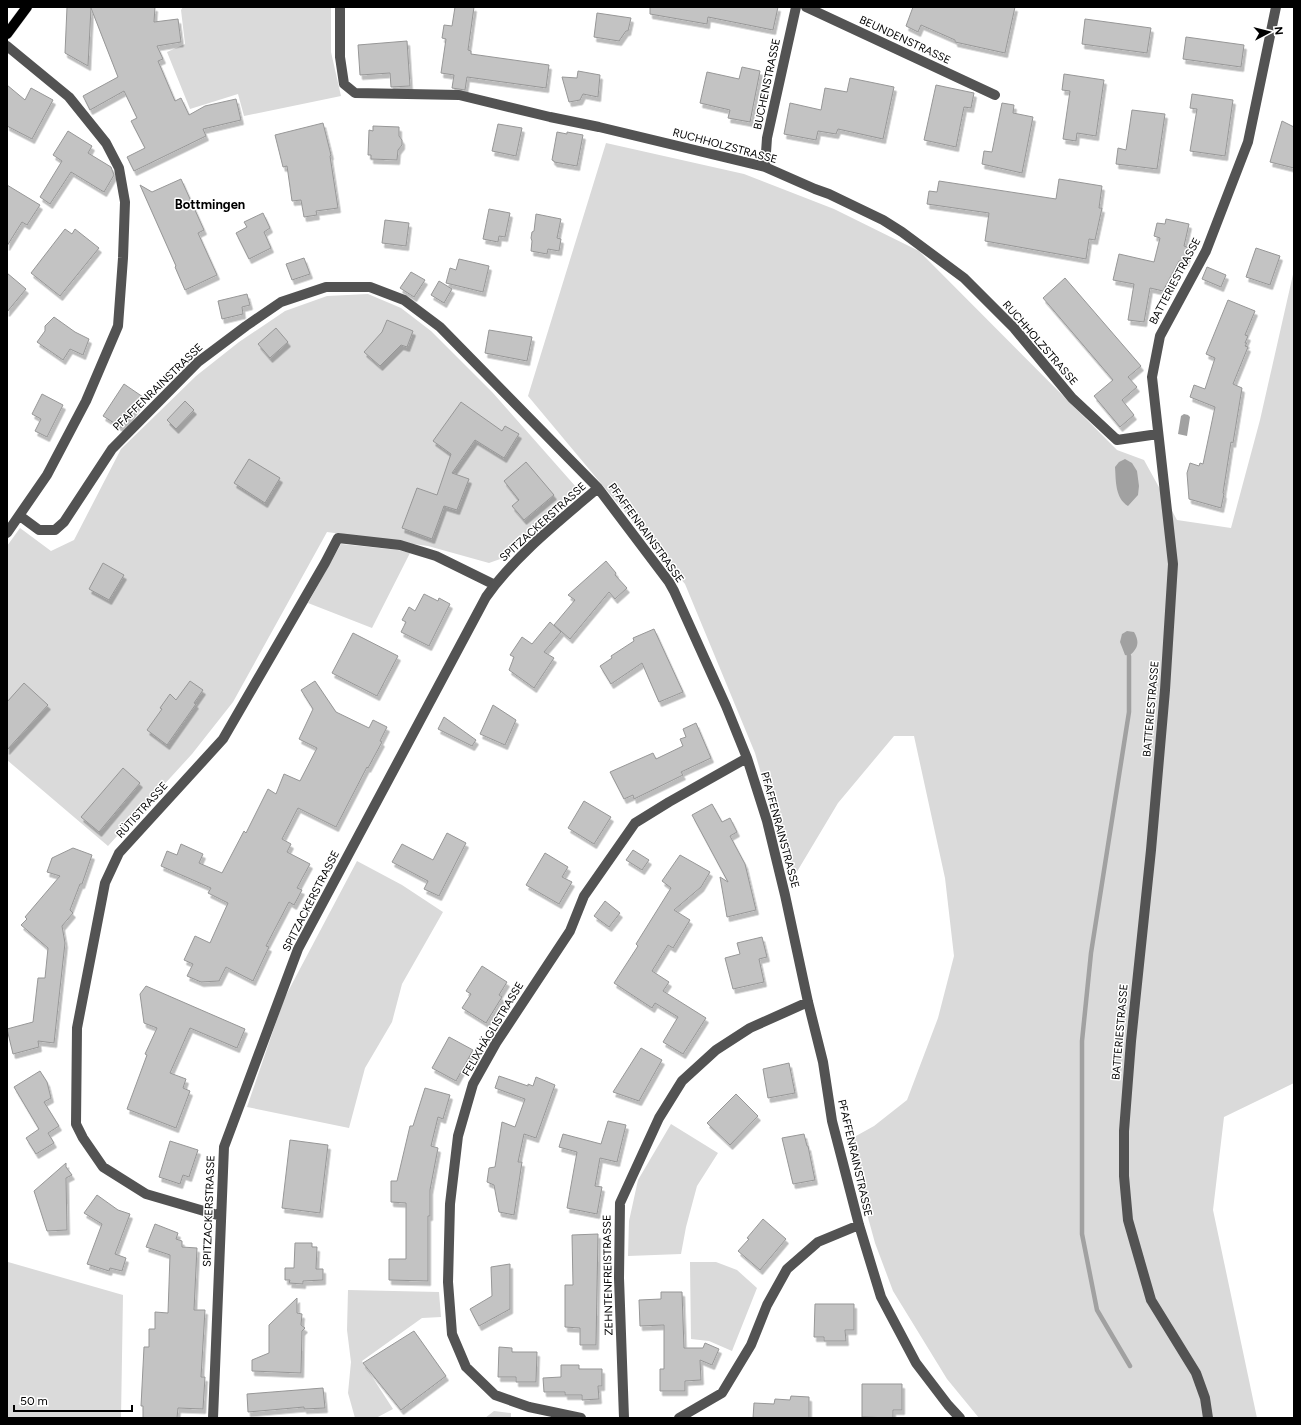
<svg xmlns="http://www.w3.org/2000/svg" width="1301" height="1425" viewBox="0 0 1301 1425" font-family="Figtree,sans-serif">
  <defs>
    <filter id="shadow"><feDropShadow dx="2.5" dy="4.5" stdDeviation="0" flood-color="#0004"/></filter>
  </defs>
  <rect width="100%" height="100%" fill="#fff"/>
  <!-- green -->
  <path fill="#dadada" d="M 183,7 L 331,7 L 331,52 L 341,96 L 244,116 L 238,94 L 190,109 L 167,52 L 185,44 L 181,10 Z
    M 606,143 L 744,174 L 834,209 L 919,251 L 1117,450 L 1144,460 L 1177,520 L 1231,528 L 1260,420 L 1294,270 L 1294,1083 L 1224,1117 L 1213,1210 L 1257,1418 L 979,1418 L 947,1379 L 893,1291 L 875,1243 L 847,1141 L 874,1126 L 907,1100 L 938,1018 L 954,956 L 945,878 L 914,736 L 894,736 L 838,803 L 792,880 L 755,753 L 685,584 L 528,396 Z
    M 368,294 L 401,308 L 431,331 L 493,393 L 576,487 L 503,558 L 489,563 L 428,546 L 327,532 L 233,702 L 192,754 L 108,846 L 7,760 L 7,546 L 20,528 L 51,551 L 74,540 L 121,449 L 196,376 L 239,342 L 285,311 L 327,296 Z
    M 341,544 L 398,550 L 410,553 L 372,628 L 308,603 Z
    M 357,861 L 402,885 L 443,912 L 402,984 L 392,1022 L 365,1068 L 349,1128 L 247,1107 L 284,999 Z
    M 671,1124 L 718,1153 L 697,1186 L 686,1227 L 681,1254 L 628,1256 L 629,1221 L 638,1180 Z
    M 7,1256 L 8,1262 L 123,1295 L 121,1418 L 7,1418 Z
    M 690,1262 L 716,1262 L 737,1270 L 757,1288 L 732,1351 L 709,1341 L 691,1339 Z
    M 348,1290 L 439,1292 L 441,1317 L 422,1318 L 362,1361 L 393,1409 L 376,1418 L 355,1418 L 348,1393 L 351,1362 L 347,1330 Z
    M 494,1411 L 511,1413 L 511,1418 L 485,1418 Z"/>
  <!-- water -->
  <path fill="#a1a1a1" d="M 1184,414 L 1188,415 L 1190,417 L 1187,436 L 1178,434 L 1181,416 Z
    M 1125,459 L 1132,463 L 1137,471 L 1139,486 L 1138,495 L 1128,506 C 1115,498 1116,481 1115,467 L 1119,462 Z
    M 1127,631 L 1134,632 C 1140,642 1138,649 1129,656 L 1125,655 L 1120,642 L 1122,634 Z"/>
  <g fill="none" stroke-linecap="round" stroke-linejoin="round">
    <!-- stream -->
    <path stroke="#a1a1a1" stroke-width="4.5" d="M 1129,656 L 1129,712 L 1091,953 L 1082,1041 L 1082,1234 L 1097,1310 L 1130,1366"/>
  </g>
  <!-- building -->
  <path fill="#c3c3c3" stroke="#979797" filter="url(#shadow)" d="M 67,7 L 155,7 L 154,22 L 178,19 L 181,42 L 157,46 L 163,59 L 158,61 L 175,101 L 181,98 L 189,115 L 205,106 L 236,99 L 241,120 L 203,129 L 206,136 L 134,171 L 127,157 L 145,148 L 131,121 L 137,118 L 124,91 L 90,110 L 83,96 L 118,77 L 91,8 L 88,66 L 65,53 Z
    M 455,7 L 474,7 L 468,50 L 471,51 L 471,54 L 549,65 L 546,88 L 467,77 L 465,90 L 452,88 L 454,75 L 441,73 L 446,39 L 442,38 L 444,25 L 452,26 Z
    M 650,7 L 778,7 L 773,30 L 708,17 L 707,24 L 650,14 Z
    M 913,7 L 1015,7 L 1005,53 L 955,42 L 955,40 L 921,25 L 918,32 L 906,26 Z
    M 597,13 L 631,18 L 628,31 L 626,31 L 619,41 L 594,37 Z
    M 1085,19 L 1151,28 L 1147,53 L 1082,44 Z
    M 1186,37 L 1244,45 L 1241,67 L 1183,59 Z
    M 407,41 L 410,86 L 391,87 L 390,73 L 360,75 L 358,45 Z
    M 742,67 L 760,71 L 750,122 L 728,118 L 730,110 L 700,103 L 707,72 L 739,79 Z
    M 578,71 L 600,75 L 598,97 L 583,94 L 580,100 L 569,102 L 562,77 L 577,78 Z
    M 1064,74 L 1104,80 L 1096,136 L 1077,133 L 1076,141 L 1063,139 L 1070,91 L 1062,90 Z
    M 850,78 L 894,87 L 883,139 L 838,129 L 836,134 L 818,131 L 816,140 L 784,134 L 790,103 L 821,110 L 825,88 L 847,92 Z
    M 7,85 L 25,100 L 31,88 L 53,100 L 32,139 L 7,126 Z
    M 936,85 L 974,93 L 971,108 L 964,107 L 956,147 L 924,140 Z
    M 1192,94 L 1233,100 L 1225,156 L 1190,151 L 1197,109 L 1190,108 Z
    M 1002,103 L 1014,105 L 1013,113 L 1033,117 L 1022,173 L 982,164 L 984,151 L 992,152 Z
    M 1132,110 L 1165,114 L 1157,169 L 1116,164 L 1118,148 L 1126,150 Z
    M 1282,121 L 1294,127 L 1294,168 L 1270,162 Z
    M 323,123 L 331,155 L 330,156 L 338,208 L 316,211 L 317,215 L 304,217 L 301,200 L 292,201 L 287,166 L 283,167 L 275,135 Z
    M 498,124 L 522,128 L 516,156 L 492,151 Z
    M 373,126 L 399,127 L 399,136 L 402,140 L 402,145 L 398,150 L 397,160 L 371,159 L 371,155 L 368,155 L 369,130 L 373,131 Z
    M 68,131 L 92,146 L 88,153 L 111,167 L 114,175 L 104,192 L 71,172 L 50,204 L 40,197 L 62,161 L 53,155 Z
    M 557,132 L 567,134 L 567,132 L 583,135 L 577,166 L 554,162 L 554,161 L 552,160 Z
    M 181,179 L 204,230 L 198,233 L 217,275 L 185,290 L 175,267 L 176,266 L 140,185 L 152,192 Z
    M 1059,179 L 1102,186 L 1099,208 L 1102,208 L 1095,240 L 1089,239 L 1086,259 L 985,241 L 989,213 L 927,204 L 929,191 L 937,192 L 939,181 L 1056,199 Z
    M 7,185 L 40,205 L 27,225 L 22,222 L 7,246 Z
    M 489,209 L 510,213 L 505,237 L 499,236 L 498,242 L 483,239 Z
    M 263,213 L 270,228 L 264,232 L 271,248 L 249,259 L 236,233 L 247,227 L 244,222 Z
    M 536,214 L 561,219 L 557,238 L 561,239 L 559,251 L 548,249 L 547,254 L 531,251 L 532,241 L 531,238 L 532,232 L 534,231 Z
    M 1166,219 L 1189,224 L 1184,246 L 1189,248 L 1186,262 L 1179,261 L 1163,291 L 1150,288 L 1144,322 L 1128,320 L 1134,284 L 1113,280 L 1119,254 L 1154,262 L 1160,238 L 1154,236 L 1157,223 L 1165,224 Z
    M 385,220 L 409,223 L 406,246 L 382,243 Z
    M 65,229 L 72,234 L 75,229 L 99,248 L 60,296 L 31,273 Z
    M 1256,248 L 1280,256 L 1270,285 L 1246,277 Z
    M 304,258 L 310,274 L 292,280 L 286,264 Z
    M 459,259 L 489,266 L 483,292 L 446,283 L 450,268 L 456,270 Z
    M 1207,267 L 1226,275 L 1221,287 L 1202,279 Z
    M 411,272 L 425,280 L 414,297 L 400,288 Z
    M 7,273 L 26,289 L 7,312 Z
    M 1065,278 L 1141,366 L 1128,377 L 1137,387 L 1122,400 L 1134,415 L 1120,427 L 1094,396 L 1113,380 L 1043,298 Z
    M 439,281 L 452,289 L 444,303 L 431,295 Z
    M 247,294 L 250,305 L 242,307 L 243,314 L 222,319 L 218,301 Z
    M 1228,300 L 1255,311 L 1245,335 L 1248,336 L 1245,343 L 1247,343 L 1245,346 L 1248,347 L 1233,384 L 1242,388 L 1233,443 L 1231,442 L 1223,493 L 1224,494 L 1221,508 L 1189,499 L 1187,473 L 1190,463 L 1199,466 L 1200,463 L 1203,464 L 1215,407 L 1190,397 L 1194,385 L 1205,389 L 1215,358 L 1206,354 Z
    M 54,317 L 75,332 L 89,339 L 83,355 L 70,349 L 63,360 L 37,342 L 45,331 L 45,326 Z
    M 387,320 L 413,331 L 407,347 L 401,345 L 380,366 L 364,352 L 382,332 Z
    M 276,328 L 288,342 L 270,358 L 258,344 Z
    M 489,330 L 532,337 L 527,361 L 485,353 Z
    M 124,384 L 143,397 L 122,428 L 103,416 Z
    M 42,394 L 63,405 L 47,437 L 35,431 L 41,419 L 32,414 Z
    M 185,401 L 194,410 L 176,429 L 167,420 Z
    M 461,402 L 502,431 L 505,426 L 519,434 L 504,458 L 475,440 L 452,473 L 469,479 L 457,510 L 444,506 L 432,539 L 402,528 L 417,488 L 437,495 L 451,454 L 433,441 Z
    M 249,459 L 280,478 L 265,503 L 234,483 Z
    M 526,462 L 554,495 L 524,520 L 512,506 L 519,500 L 504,481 Z
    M 606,561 L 616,573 L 615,575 L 627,588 L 615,599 L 609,592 L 570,639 L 554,625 L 575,600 L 568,595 Z
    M 103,563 L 124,575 L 109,600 L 89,589 Z
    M 424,594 L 438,601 L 439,598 L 450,604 L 429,646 L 401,632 L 406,622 L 402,620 L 409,607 L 415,611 Z
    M 550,622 L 561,632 L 544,652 L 554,658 L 534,688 L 509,670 L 514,657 L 510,655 L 522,637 L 532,644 Z
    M 654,629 L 683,692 L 659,702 L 642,663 L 611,684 L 600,666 L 612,658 L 611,656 L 634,641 L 633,638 Z
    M 353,633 L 398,656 L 377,696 L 332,673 Z
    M 190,681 L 203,690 L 194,703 L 196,704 L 167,745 L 147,730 L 162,709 L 160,708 L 170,694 L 176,700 Z
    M 315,681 L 336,712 L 369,728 L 373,720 L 387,727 L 380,741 L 382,742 L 368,768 L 367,767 L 336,827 L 298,808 L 282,839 L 291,844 L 287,852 L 310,864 L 297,888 L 302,890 L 294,905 L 289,902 L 266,946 L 269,947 L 253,981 L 226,967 L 219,981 L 201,982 L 187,976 L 193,964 L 184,960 L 195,936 L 210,943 L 228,903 L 208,893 L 211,888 L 161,866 L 167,851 L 177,855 L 181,844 L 203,854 L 199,863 L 222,873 L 244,831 L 246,833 L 268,789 L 276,794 L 284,774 L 300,781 L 317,748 L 299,739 L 313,709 L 301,690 Z
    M 24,683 L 48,705 L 7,750 L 7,702 Z
    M 493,705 L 516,720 L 505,745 L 480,734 Z
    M 444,717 L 476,740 L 472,746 L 438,729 Z
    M 696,723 L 711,758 L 681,772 L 683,775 L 634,799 L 633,795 L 624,799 L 610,772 L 653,753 L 656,759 L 683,746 L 680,739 L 686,737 L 683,729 Z
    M 123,768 L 140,783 L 99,832 L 81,817 Z
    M 584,801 L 611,817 L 594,844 L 568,828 Z
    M 712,804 L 722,822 L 730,818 L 737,832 L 730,836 L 745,864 L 756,910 L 727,917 L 720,877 L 728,882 L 692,815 Z
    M 447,833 L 466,843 L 439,896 L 424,889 L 428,881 L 392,862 L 402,844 L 433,860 Z
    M 73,848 L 92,855 L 82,884 L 80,884 L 70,910 L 73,913 L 62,926 L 65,943 L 54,1043 L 38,1041 L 39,1047 L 13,1054 L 7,1029 L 33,1022 L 38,978 L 45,978 L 48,948 L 21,925 L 27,919 L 25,917 L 60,876 L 47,872 L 52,858 Z
    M 633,850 L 649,860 L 642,870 L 626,860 Z
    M 545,853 L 568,867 L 562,877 L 572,882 L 559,904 L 526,885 Z
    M 680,855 L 710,872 L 701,887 L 674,910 L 690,920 L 673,948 L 668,945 L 652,971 L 669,982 L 663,991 L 706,1018 L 683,1054 L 663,1042 L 678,1017 L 655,1003 L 652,1008 L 614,983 L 638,946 L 636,944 L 671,888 L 662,881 Z
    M 605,901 L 620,913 L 609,927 L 594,916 Z
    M 762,937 L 767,957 L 759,959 L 764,982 L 733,989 L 725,958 L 740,954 L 737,943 Z
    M 482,966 L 507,982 L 499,995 L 502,997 L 486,1023 L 462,1008 L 471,994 L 466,991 Z
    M 146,986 L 245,1029 L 237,1048 L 190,1028 L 170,1073 L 186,1079 L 183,1088 L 190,1091 L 176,1128 L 127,1109 L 147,1055 L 145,1054 L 157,1028 L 144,1023 L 140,994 Z
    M 449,1037 L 473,1050 L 456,1081 L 432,1068 Z
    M 641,1048 L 662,1060 L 639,1101 L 613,1092 Z
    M 789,1063 L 795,1093 L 768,1098 L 763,1069 Z
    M 40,1071 L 47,1082 L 51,1098 L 44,1102 L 59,1126 L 48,1133 L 54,1143 L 36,1154 L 26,1138 L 39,1129 L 14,1087 Z
    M 499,1076 L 528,1086 L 528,1084 L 533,1086 L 536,1077 L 555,1085 L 536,1138 L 524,1134 L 518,1162 L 522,1162 L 514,1215 L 499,1212 L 494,1185 L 487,1182 L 489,1168 L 495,1167 L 502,1122 L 515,1127 L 525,1099 L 495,1088 Z
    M 425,1088 L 450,1095 L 443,1119 L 438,1117 L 431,1146 L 438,1148 L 430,1190 L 430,1216 L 428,1216 L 428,1281 L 389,1280 L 389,1259 L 406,1259 L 406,1203 L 391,1202 L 391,1181 L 397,1181 L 410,1126 L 413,1126 Z
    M 736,1094 L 758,1116 L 730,1145 L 707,1123 Z
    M 608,1121 L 626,1125 L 617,1162 L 600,1158 L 595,1186 L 602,1187 L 597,1214 L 567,1208 L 577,1152 L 559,1147 L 563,1134 L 601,1144 Z
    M 804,1134 L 807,1146 L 808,1146 L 815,1180 L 793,1184 L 782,1138 Z
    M 290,1140 L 328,1145 L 320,1213 L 282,1208 Z
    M 170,1141 L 198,1150 L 189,1177 L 183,1175 L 180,1184 L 159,1177 Z
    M 66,1163 L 66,1167 L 72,1175 L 66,1178 L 67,1230 L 47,1231 L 34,1191 Z
    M 97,1195 L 118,1210 L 130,1214 L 115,1254 L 126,1258 L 122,1271 L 110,1268 L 109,1271 L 87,1264 L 102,1224 L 84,1213 Z
    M 763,1219 L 786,1239 L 760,1270 L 738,1251 L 749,1239 L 747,1238 Z
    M 155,1224 L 178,1233 L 176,1239 L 182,1241 L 182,1247 L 197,1248 L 194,1310 L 205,1310 L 201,1377 L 205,1377 L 203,1409 L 178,1408 L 177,1418 L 143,1418 L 143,1406 L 141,1406 L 144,1347 L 149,1347 L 149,1329 L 155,1329 L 155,1312 L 168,1313 L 170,1255 L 146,1247 Z
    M 598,1234 L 596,1345 L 580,1345 L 580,1328 L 565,1327 L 565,1285 L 573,1285 L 572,1235 Z
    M 295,1243 L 312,1243 L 312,1247 L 317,1247 L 316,1269 L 323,1269 L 323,1280 L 303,1281 L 303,1284 L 289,1283 L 290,1280 L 285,1280 L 285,1268 L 294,1268 Z
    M 510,1264 L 510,1309 L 479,1326 L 470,1309 L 492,1296 L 491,1267 Z
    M 661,1292 L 682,1292 L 684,1348 L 703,1348 L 705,1343 L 719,1349 L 712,1365 L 700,1360 L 701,1380 L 685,1381 L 685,1391 L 660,1391 L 660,1369 L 664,1369 L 664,1325 L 640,1326 L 639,1300 L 661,1299 Z
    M 297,1298 L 297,1313 L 302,1314 L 301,1325 L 305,1328 L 302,1331 L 301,1373 L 252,1371 L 252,1360 L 269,1353 L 269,1325 Z
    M 815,1304 L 854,1304 L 854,1330 L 845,1330 L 846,1341 L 824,1341 L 824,1337 L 814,1337 Z
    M 414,1331 L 446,1376 L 401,1410 L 363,1363 Z
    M 499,1347 L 512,1348 L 512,1352 L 537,1352 L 536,1382 L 516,1382 L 516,1377 L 498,1377 Z
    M 561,1365 L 579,1365 L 579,1369 L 602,1369 L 602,1386 L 598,1386 L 599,1399 L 582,1400 L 582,1395 L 565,1395 L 565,1392 L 544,1392 L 543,1378 L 561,1377 Z
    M 862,1384 L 902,1384 L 902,1410 L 893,1410 L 893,1418 L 862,1417 Z
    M 323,1388 L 325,1408 L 304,1409 L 304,1407 L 248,1412 L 247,1394 Z
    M 791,1396 L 809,1397 L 809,1418 L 753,1418 L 754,1403 L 774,1404 L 775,1399 L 790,1400 Z"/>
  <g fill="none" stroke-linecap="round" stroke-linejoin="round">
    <!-- major casing -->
    <g stroke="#dbdbdb" stroke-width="11">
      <path id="major" d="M 7,34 L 27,7"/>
    </g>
    <!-- minor -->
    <path stroke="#535353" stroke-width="10" d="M 340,7 L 340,57 L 344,84 L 355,93 L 459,95 L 550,117 L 599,127 L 765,167 L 815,189 L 829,194 L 883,220 L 902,232 L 964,278 L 1014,328 L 1072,398 L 1117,440 L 1158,434
      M 806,7 L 995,95
      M 7,46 L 69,97 L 106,143 L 119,168 L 125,202 L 123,258 L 118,326 L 86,401 L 47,475 L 7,533
      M 765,167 L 767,138 L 796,7
      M 20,516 L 39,530 L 55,530 L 64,522 L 112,449 L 198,362 L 246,326 L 281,302 L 326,287 L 370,287 L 404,300 L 440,327 L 598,488 L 669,582 L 674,591 L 726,706 L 747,758 L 767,821 L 785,895 L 808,1002 L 823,1062 L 832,1121 L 859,1225 L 881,1297 L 916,1363 L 948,1405 L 960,1418
      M 221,1216 L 146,1194 L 103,1167 L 83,1138 L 76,1124 L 77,1028 L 105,883 L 119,853 L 223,739 L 325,563 L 338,538 L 400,545 L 436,556 L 495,585
      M 213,1418 L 224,1147 L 298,949 L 486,597 C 516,555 558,522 598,488
      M 581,1418 L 529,1407 L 495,1395 L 466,1367 L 452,1334 L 448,1282 L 450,1204 L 458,1136 L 473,1084 L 496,1043 L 570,931 L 584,896 L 635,823 L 669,802 L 747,758
      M 624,1418 L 619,1278 L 620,1203 L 659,1118 L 682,1081 L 716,1050 L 750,1028 L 808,1002
      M 679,1418 L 722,1393 L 751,1345 L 767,1305 L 787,1269 L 818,1242 L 859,1225
      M 1208,1418 L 1205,1398 L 1196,1373 L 1151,1300 L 1128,1220 L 1124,1176 L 1124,1131 L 1131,1041 L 1151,850 L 1165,690 L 1173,564 L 1152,377 L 1160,336 L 1206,251 L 1248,142 L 1276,7"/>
    <!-- major -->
    <use href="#major" stroke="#000" stroke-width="10"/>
  </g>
  <g text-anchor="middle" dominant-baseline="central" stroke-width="3" stroke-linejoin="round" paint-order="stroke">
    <!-- street labels -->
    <g font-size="11" fill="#000" stroke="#fff">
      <text transform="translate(905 40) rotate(25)">BEUNDENSTRASSE</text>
      <text transform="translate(767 84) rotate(-78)">BUCHENSTRASSE</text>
      <text transform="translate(725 146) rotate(15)">RUCHHOLZSTRASSE</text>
      <text transform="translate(1175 281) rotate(-62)">BATTERIESTRASSE</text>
      <text transform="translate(1040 343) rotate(49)">RUCHHOLZSTRASSE</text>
      <text transform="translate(158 387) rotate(-44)">PFAFFENRAINSTRASSE</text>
      <text transform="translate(543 522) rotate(-42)">SPITZACKERSTRASSE</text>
      <text transform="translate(646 533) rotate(54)">PFAFFENRAINSTRASSE</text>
      <text transform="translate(1151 709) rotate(-85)">BATTERIESTRASSE</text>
      <text transform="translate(142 810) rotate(-48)">RÜTISTRASSE</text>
      <text transform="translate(780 830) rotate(75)">PFAFFENRAINSTRASSE</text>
      <text transform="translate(311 901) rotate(-63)">SPITZACKERSTRASSE</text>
      <text transform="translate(493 1029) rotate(-59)">FELIXHÄGLISTRASSE</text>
      <text transform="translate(1120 1032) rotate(-85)">BATTERIESTRASSE</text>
      <text transform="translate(855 1158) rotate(77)">PFAFFENRAINSTRASSE</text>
      <text transform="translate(209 1211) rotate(-88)">SPITZACKERSTRASSE</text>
      <text transform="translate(608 1275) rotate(-91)">ZEHNTENFREISTRASSE</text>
    </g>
    <!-- quarter labels -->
    <g font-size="13" font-weight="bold" fill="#000" stroke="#fff">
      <text x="210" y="204">Bottmingen</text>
    </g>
  </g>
  <!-- border -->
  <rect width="1301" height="1425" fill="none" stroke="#000000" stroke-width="16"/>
  <!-- north arrow -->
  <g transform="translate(1269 32) rotate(83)" stroke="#ffffff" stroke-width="3" paint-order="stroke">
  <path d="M0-3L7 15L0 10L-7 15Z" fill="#000000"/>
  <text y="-6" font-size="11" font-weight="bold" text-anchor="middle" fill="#000000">N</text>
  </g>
  <!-- scale -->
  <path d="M14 1405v6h118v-6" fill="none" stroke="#000000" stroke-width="2"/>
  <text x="20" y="1405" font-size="12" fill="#000000" stroke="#ffffff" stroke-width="3" paint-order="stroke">50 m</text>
</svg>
